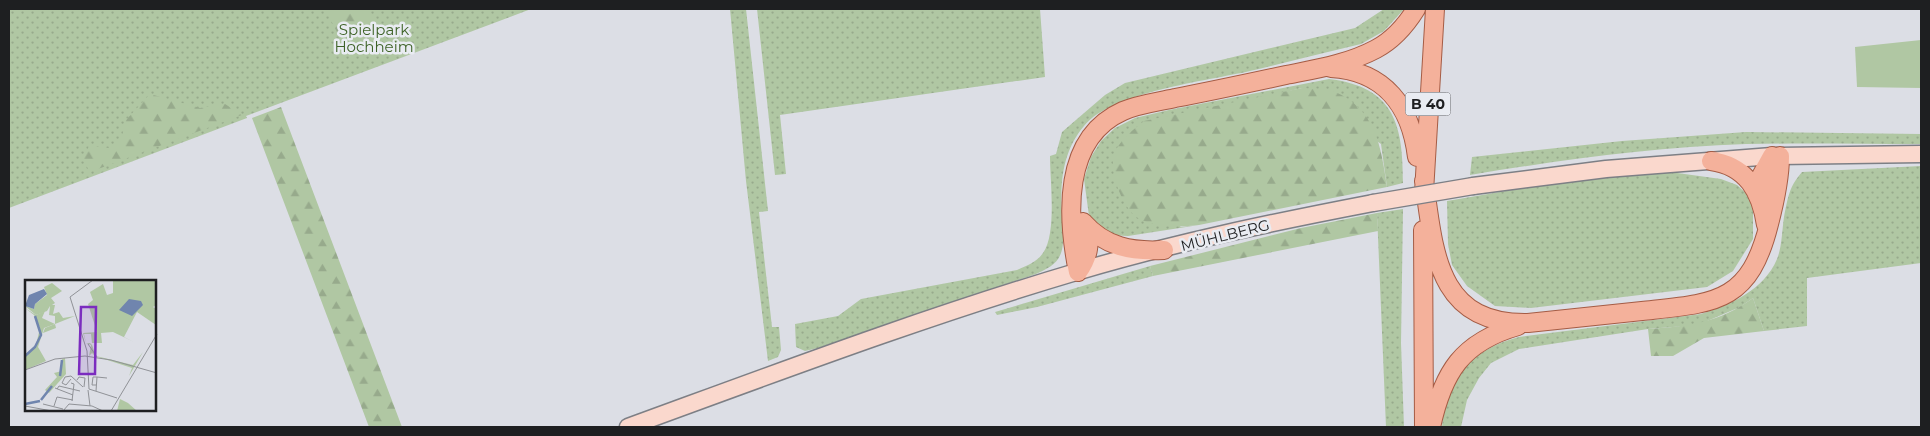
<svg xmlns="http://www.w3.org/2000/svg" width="1930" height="436" viewBox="0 0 1930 436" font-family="Montserrat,sans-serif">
  <defs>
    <pattern id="grass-dots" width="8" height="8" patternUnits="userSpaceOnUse" patternTransform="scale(1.25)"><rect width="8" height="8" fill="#b0c7a3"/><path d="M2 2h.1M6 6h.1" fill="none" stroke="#97aa8c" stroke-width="1.8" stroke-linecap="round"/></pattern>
    <pattern id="forest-firs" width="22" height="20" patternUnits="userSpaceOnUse" patternTransform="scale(1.25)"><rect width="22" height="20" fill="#b0c7a3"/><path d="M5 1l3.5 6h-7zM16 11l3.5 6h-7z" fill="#97aa8c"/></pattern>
  </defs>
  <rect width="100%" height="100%" fill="#dcdee5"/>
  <!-- grass -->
  <path fill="url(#grass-dots)" d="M 9,9 L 531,9 L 246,116 L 247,118 L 9,208 Z
    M 730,9 L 746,9 L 768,211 L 759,212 L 772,327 L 779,327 L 781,350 L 778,357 L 768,361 L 746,181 Z
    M 757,9 L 1040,9 L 1045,77 L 780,115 L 786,174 L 775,175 Z
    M 1384,9 L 1404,9 L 1384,31 L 1361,44 C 1324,53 1287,62 1250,71 C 1207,81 1111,92 1084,126 C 1061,153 1060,186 1062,219 C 1062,230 1065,242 1061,253 C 1057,265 1046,269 1036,274 L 818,348 L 805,351 L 796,347 L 795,324 L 838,316 L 861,299 L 1017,270 C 1026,266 1037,262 1043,253 C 1057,233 1050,181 1050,156 L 1056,154 L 1062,132 L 1105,95 L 1125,83 L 1355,28 Z
    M 1329,79 C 1395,87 1403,125 1403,183 L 1387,187 L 1381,144 L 1302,88 L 1273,95 L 1180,227 L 1199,225 L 1128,236 L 1108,235 L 1089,216 L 1084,179 L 1091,157 L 1101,141 L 1115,128 L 1135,118 L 1169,110 Z
    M 1746,132 L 1921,134 L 1921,144 C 1863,144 1804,143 1746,144 C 1653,147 1561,160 1470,175 L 1472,157 L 1622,141 Z
    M 1921,166 L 1921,263 L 1807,278 L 1807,326 L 1764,331 L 1753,298 L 1740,307 L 1698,325 L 1648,329 L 1519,349 L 1491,363 L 1479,378 L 1467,400 L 1461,427 L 1442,427 C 1446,378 1472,349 1519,337 L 1701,314 C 1730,305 1764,290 1777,259 C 1782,247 1782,230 1784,217 C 1788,197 1789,187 1802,172 Z
    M 1670,172 L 1721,179 L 1737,185 L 1749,196 L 1753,209 L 1753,239 L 1733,271 L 1707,287 L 1531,308 L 1495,306 L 1467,286 L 1452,265 L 1448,244 L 1447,201 L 1553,183 Z
    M 1403,209 L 1401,343 L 1404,427 L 1386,427 L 1377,213 Z
    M 1150,266 L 1153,276 L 1037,307 L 997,315 L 995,312 Z"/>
  <!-- forest -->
  <path fill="url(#forest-firs)" d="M 325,9 L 365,9 L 373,21 L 367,38 L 357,48 L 347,37 L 337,32 Z
    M 1302,88 C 1311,89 1324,88 1333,91 C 1376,109 1381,146 1387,187 L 1199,225 C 1180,227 1155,228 1138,218 C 1123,209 1107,169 1115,152 C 1121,139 1133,130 1144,121 Z
    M 150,94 L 200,108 L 225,104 L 242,115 L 90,172 L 83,160 L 89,146 L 109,148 L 121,140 L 126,120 Z
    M 281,107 L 402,427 L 369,427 L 252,118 Z
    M 1377,213 L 1378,231 L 1153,276 L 1150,266 L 1301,228 Z
    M 1753,298 L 1764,331 L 1704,338 L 1673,356 L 1651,356 L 1648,329 C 1690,326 1718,323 1753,298 Z"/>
  <!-- garden -->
  <path fill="#b0c7a3" d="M 1921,40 L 1921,88 L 1857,87 L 1855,47 Z"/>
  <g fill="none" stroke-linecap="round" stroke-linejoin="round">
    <!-- secondary casing -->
    <g stroke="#7d7f85" stroke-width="19">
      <path id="secondary" d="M 1473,186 L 1606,169 L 1772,156 L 1921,154
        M 628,427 C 776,373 924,317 1076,272 C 1173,243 1274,222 1373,203"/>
    </g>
    <!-- primary casing -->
    <g stroke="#a55c45" stroke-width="20">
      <path id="primary" d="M 1331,68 C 1385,71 1411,107 1417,157
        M 1711,161 C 1747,166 1761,192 1766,225
        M 1424,181 C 1434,250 1436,325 1528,323 C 1566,319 1604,315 1642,311 C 1715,303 1749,304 1769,224 C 1775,201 1780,179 1780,156
        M 1424,192 L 1435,9
        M 1762,198 L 1761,176 L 1772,156
        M 1083,222 C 1105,247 1132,252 1164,250
        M 1423,230 L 1424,427
        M 1078,272 C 1067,217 1062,138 1123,111 C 1139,104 1158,102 1175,98 C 1212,91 1249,83 1286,75 C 1316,69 1348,64 1376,49 C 1393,40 1406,25 1416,9
        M 1078,272 C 1089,257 1092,240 1084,223
        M 1431,427 C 1443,372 1462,342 1518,326"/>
    </g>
    <!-- secondary -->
    <use href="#secondary" stroke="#fad8cd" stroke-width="16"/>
    <!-- primary -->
    <use href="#primary" stroke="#f4b19b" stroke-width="18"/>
    <!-- secondary-bridge casing -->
    <g stroke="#7d7f85" stroke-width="19" stroke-linecap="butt">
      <path id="secondary-bridge" d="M 1373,203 L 1473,186"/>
    </g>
    <!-- secondary-bridge -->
    <use href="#secondary-bridge" stroke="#fad8cd" stroke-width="16"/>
  </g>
  <g text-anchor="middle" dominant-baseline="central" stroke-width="5" stroke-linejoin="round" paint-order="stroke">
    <!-- shield labels -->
    <rect fill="#e9ecf2" stroke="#5b5c60" stroke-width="1" x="1405.5" y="92.5" width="45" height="23" rx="4"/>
    <g font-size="14" font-weight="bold" fill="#1e1f21">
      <text x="1428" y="104">B 40</text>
    </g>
    <!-- park labels -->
    <g font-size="15" fill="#3e6327" stroke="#e9ecf2">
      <text x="374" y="29">Spielpark<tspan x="374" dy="17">Hochheim</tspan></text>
    </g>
    <!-- street labels -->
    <g font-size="15" fill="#1e1f21" stroke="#e9ecf2">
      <text transform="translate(1225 235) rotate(-14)">MÜHLBERG</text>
    </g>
  </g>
  <!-- overview -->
  <g transform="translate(25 280)">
    <rect width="131" height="131" fill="#dcdee5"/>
    <path d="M 88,0 L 131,0 L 131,25 L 128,27 L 131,29 L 131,45 L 112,32 L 99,57 L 109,62 L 88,52 L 76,53 L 77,63 L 67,63 L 66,54 L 59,54 L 61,63 L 65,63 L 67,65 L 71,76 L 108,85 L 118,72 L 104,96 L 107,88 L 70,76 L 67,73 L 64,76 L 66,65 L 61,63 L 58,53 L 72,52 L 63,24 L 68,20 L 65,12 L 78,4 L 82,15 L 88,13 ZM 27,3 L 37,11 L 26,18 L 30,23 L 27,25 L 30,25 L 28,34 L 34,32 L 38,38 L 50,36 L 30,44 L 31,48 L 18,53 L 20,48 L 30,44 L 30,36 L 24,35 L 25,26 L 22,31 L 11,35 L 0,26 L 9,29 L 10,24 L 22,15 L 19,7 Z" fill="#b0c7a3"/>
    <path d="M 0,28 L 11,35 L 20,31 L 17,38 L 30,44 L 19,48 L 13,67 L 21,81 L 0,90 L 0,76 L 11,65 L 15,48 L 9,35 Z" fill="#b0c7a3"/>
    <path d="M 40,78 L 41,94 L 24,113 L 20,110 L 32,97 L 29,93 L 37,91 L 37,79 ZM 95,119 L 103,123 L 112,131 L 92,131 Z" fill="#b0c7a3"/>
    <path d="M 19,9 L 22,14 L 10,24 L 9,29 L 0,26 L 4,15 ZM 104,19 L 116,21 L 118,25 L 107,36 L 94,30 Z" fill="#7085ae"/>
    <path fill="none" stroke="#7085ae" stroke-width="2.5" d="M 0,76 L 10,67 L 16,55 L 10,36M 35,96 L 37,80M 16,120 L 27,106M 0,124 L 15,121"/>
    <path fill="none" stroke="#909297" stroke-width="1" d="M 63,64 L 72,77M 0,90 L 30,79 L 60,76 L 86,80 L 132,93M 46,99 L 41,105 L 37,103 L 40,97 L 46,96 L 58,107M 52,100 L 54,97 L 60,98 L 59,107M 46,103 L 49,104 L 47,121M 71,105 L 67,105 L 68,97 L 72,97M 30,108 L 48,115M 32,109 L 34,106 L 55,111M 64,109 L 92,118M 64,109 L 62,71 L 45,17 L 68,0M 63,110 L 65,126M 71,111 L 72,97 L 82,98M 18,124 L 38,129M 0,126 L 27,131M 29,126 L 32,117 L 48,120M 38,131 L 44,124 L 67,126 L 78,131M 86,131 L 132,54"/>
    <path fill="#7b2cbf" fill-opacity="0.15" stroke="#7b2cbf" stroke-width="2.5" d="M 56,27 L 71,27 L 70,94 L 54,94 Z"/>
    <rect width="131" height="131" fill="none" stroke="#1e1f21" stroke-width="2.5"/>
  </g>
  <!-- border -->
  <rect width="1930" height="436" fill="none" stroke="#1e1f21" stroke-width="20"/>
</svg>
